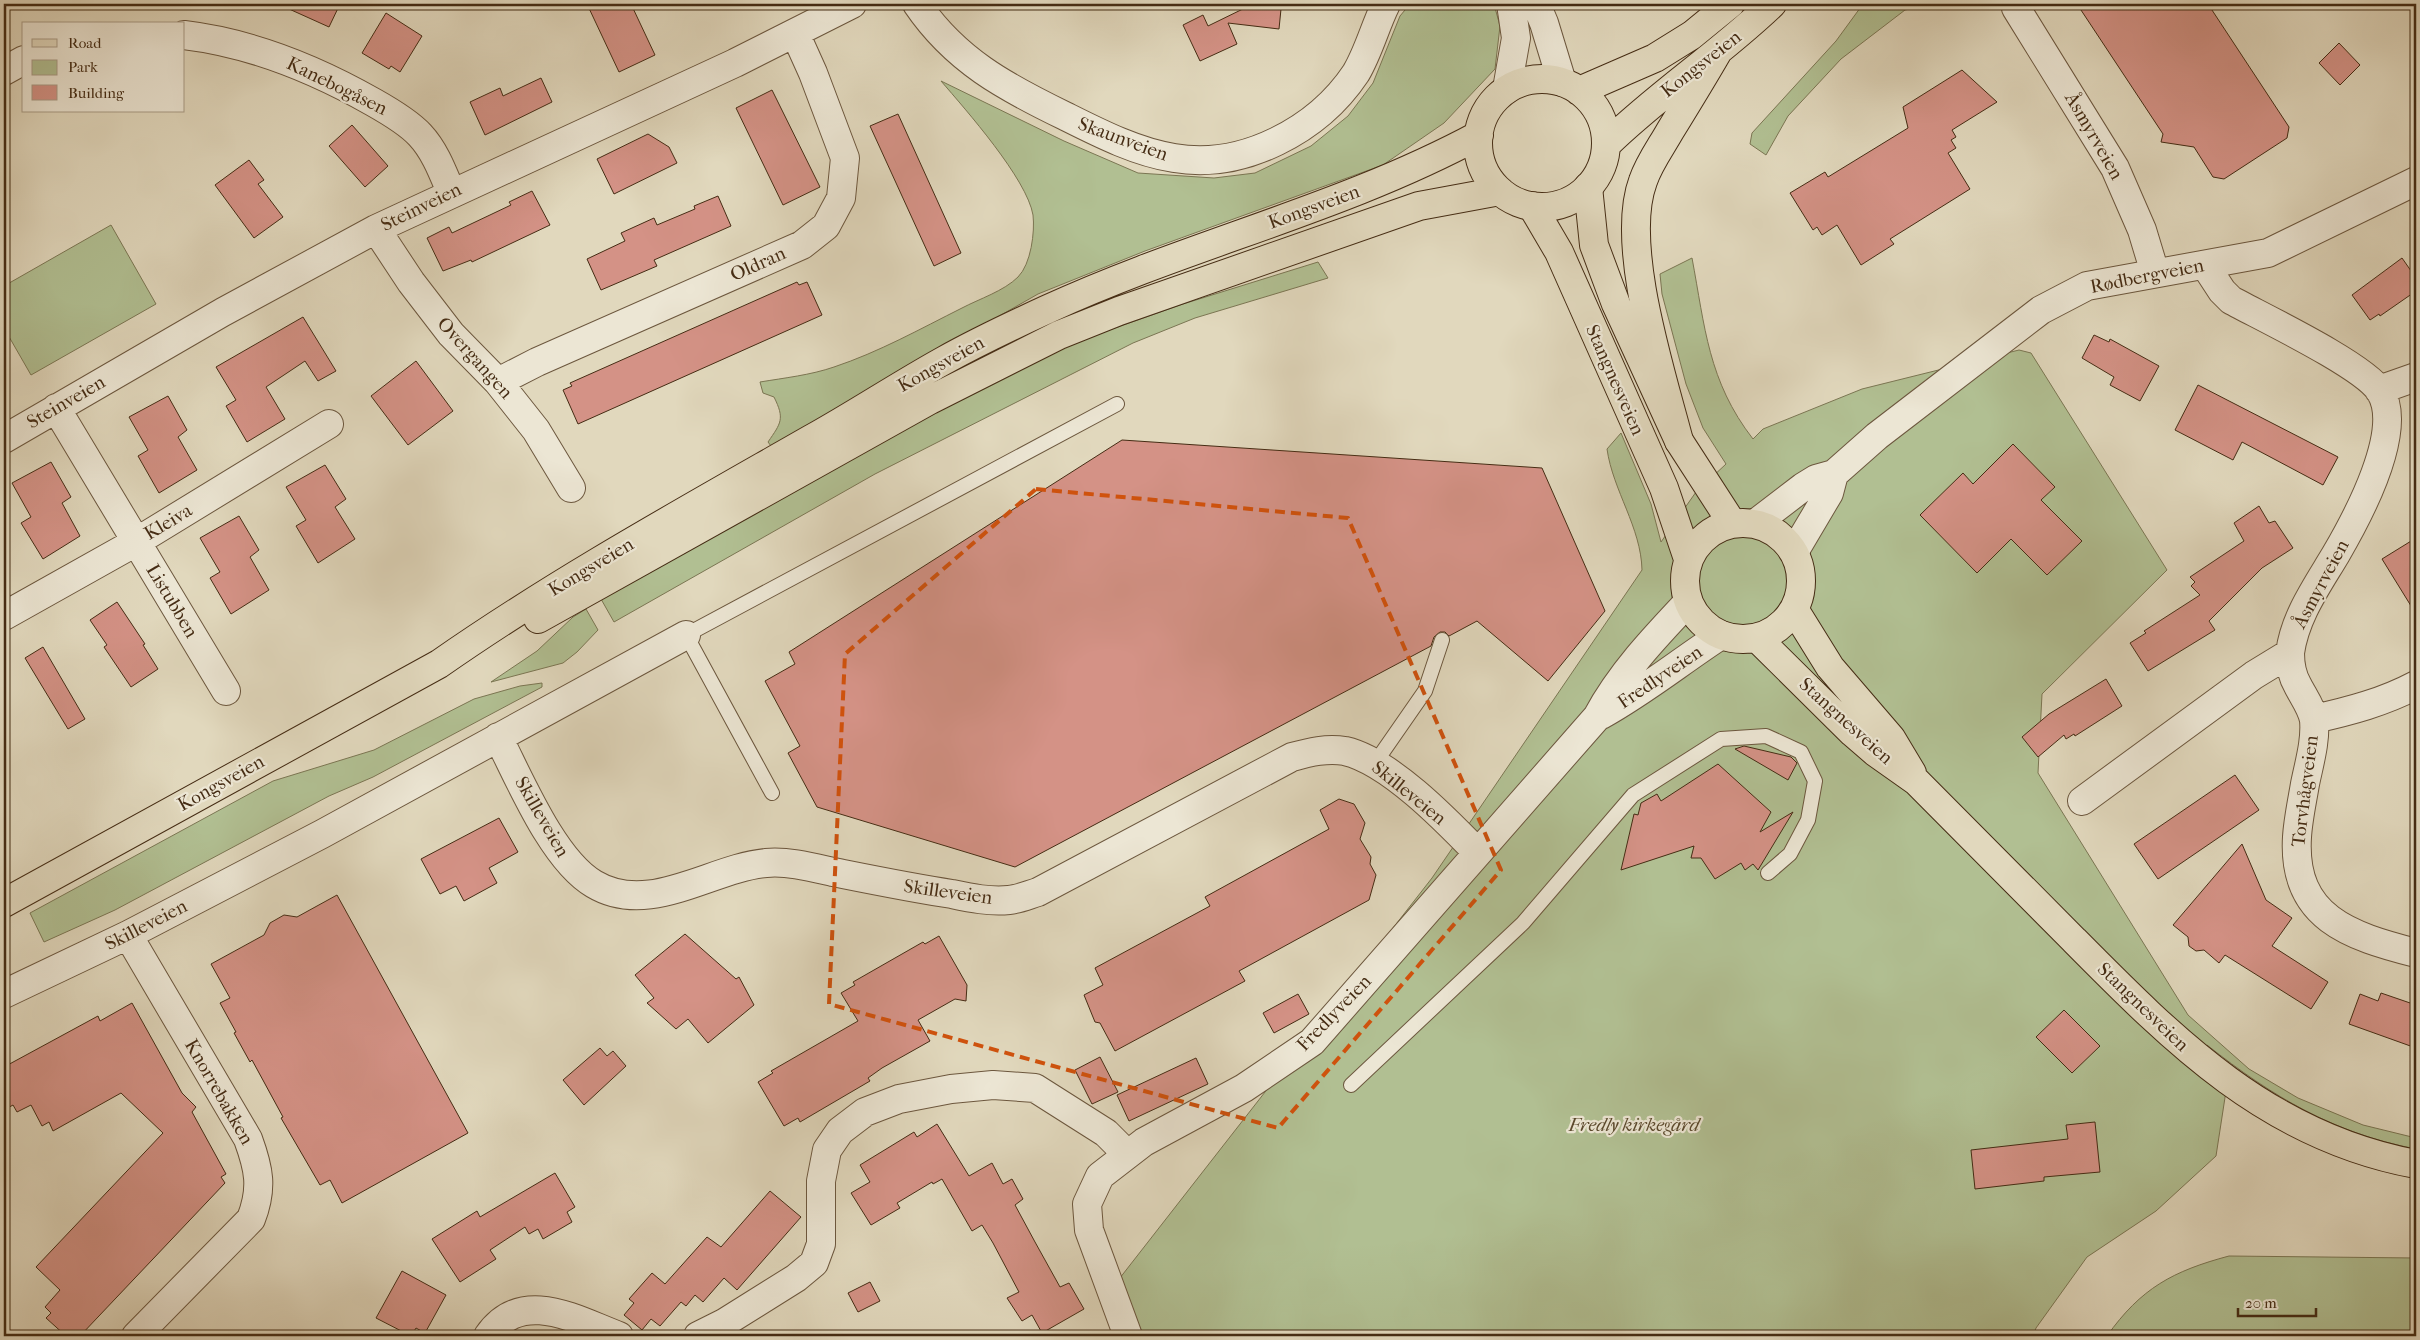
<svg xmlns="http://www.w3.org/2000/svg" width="2420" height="1340" viewBox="0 0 2420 1340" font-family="'IM FELL French Canon',serif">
  <rect width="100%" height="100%" fill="#e1d8bd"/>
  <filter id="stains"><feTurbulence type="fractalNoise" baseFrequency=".004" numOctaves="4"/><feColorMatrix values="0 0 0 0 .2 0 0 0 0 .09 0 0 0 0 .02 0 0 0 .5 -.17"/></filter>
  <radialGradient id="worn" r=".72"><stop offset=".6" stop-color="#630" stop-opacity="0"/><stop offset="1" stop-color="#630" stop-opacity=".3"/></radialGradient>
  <!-- green -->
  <path fill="#b1bf92" stroke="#7b7653" d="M 1410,4 L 1494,4 L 1500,26 L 1495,69 L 1444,123 L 1383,165 L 1145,251 L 1038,294 L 771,446 L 768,442 C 781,423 785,419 774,397 L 763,393 L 760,382 C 784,378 811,375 834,367 C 879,352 920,329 962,308 C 979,299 1004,291 1018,277 C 1031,264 1035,232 1033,215 C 1027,179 966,110 941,81 L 1064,141 L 1138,173 L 1214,178 L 1255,173 L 1311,146 L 1348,116 L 1373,83 L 1400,16 Z
    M 1863,4 L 1933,4 L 1905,10 L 1841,59 L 1788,116 L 1766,155 L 1750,144 L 1752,133 L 1836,41 Z
    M 111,225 L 156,304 L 31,375 L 4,328 L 4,286 Z
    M 1692,258 C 1705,327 1708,381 1753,439 L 1763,429 L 1862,389 L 2019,350 L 2031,353 L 2167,570 L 2042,694 L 2038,773 L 2188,1015 L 2249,1069 L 2298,1098 L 2363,1125 L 2416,1138 L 2416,1149 C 2333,1133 2273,1097 2207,1045 L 2228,1078 L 2216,1156 L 2156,1211 L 2087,1257 L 2036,1328 L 2033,1336 L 1137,1336 L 1116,1283 L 1432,878 L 1642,570 C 1641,527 1613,491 1607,449 L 1621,433 L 1651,504 L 1661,542 L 1696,492 L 1726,464 L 1703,428 L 1686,384 L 1662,294 L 1660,274 Z
    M 1318,262 L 1328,278 L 1195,318 L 1133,343 L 875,474 L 614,622 L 601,599 L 861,452 L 1064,346 L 1183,304 Z
    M 586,609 L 598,630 L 577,652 L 563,663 L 491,682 L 537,651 L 573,617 Z
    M 542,683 L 542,687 L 373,777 L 329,796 L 115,910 L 44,942 L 30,913 L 273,781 L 374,750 L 474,699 L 520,686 Z
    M 2229,1256 L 2416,1258 L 2416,1336 L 2107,1336 C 2141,1288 2173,1271 2229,1256 Z"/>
  <!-- building -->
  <path fill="#d49286" stroke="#452c14" d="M 278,4 L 340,4 L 329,27 Z
    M 587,4 L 631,4 L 655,55 L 619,72 Z
    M 2077,4 L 2208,4 L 2289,127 L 2287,138 L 2224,179 L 2213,177 L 2194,147 L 2161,142 L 2163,134 Z
    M 1249,6 L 1281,9 L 1279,29 L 1228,23 L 1237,44 L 1200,61 L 1183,25 L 1203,15 L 1208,26 Z
    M 386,13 L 422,36 L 400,72 L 391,66 L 389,69 L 362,53 Z
    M 2339,43 L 2360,65 L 2340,85 L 2319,63 Z
    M 1962,70 L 1997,102 L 1952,130 L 1956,137 L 1951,140 L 1956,148 L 1948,153 L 1970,189 L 1890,239 L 1894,244 L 1861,265 L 1837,225 L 1822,235 L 1817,227 L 1813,230 L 1790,193 L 1825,172 L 1828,177 L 1908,128 L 1903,107 Z
    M 541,78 L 552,102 L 485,135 L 470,102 L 500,88 L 503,96 Z
    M 772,90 L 820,187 L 783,205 L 736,108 Z
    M 898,114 L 961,253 L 934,266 L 870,126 Z
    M 352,125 L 388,166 L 365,187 L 329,146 Z
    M 648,134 L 669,147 L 677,163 L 614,194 L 597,159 Z
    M 249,160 L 264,180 L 258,184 L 283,217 L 254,238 L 215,185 Z
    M 532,191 L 550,225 L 472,262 L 471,260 L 443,271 L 427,238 L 449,227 L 452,233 L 511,205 L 509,202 Z
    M 718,196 L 731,226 L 654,260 L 657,266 L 601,290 L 587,259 L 625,241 L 621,233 L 654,218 L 657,225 L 695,209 L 694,206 Z
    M 2402,258 L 2416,278 L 2416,291 L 2380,316 L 2379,314 L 2370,320 L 2352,295 Z
    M 797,282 L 799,285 L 807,282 L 822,315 L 578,424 L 563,390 L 572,386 L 570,383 Z
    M 303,317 L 336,371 L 318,381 L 305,361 L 266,387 L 285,419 L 247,442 L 226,406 L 236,400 L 216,367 Z
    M 2094,335 L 2109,342 L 2110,339 L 2159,366 L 2140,401 L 2110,385 L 2114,377 L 2082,358 Z
    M 416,361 L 453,411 L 408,445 L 371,396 Z
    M 2198,385 L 2338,457 L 2323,485 L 2242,442 L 2233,460 L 2175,430 Z
    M 168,396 L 187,430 L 178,437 L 197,470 L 159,493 L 138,456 L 148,450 L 129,417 Z
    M 1122,440 L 1542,468 L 1605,611 L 1548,681 L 1477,621 L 1449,636 L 1445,632 L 1440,632 L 1434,637 L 1431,646 L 1015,867 L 817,807 L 788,753 L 800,746 L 765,681 L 795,664 L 789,652 Z
    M 2013,444 L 2055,487 L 2041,500 L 2082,541 L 2047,575 L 2011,539 L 1977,573 L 1920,515 L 1963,473 L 1973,484 Z
    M 51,462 L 71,497 L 62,503 L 80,536 L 43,559 L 21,523 L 31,517 L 12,483 Z
    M 325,465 L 346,499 L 335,507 L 355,539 L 318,563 L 296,526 L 306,520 L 286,487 Z
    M 2259,506 L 2269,523 L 2275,521 L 2293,548 L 2262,568 L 2209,621 L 2215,630 L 2148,671 L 2130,643 L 2146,633 L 2144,631 L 2200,595 L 2191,586 L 2195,582 L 2190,577 L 2244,541 L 2234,523 Z
    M 239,516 L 259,550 L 250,557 L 269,590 L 231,614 L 210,578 L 220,572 L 200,538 Z
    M 2416,538 L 2416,614 L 2382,559 Z
    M 117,602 L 145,644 L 143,645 L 158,669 L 131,687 L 104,647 L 107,645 L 90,620 Z
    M 43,647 L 85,719 L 68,729 L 25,658 Z
    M 2106,679 L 2122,706 L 2075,736 L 2074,734 L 2066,739 L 2064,735 L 2038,757 L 2022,737 L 2049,714 Z
    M 1744,746 L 1791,757 L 1797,763 L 1788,780 L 1735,749 Z
    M 1718,764 L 1771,812 L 1760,832 L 1793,812 L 1758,870 L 1753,864 L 1745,870 L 1741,863 L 1715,879 L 1701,858 L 1691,858 L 1694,846 L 1621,870 L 1634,814 L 1638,815 L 1641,803 L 1657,794 L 1661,801 Z
    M 2235,775 L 2259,810 L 2158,879 L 2134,844 Z
    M 1339,799 L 1354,804 L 1365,823 L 1360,839 L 1371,857 L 1370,864 L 1376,875 L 1369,900 L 1239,971 L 1245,981 L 1115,1051 L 1100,1023 L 1095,1022 L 1084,995 L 1103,985 L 1095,968 L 1210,906 L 1205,897 L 1329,829 L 1320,810 Z
    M 499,818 L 518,852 L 489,868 L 497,883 L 464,901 L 456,886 L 440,894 L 421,859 Z
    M 2242,844 L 2266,900 L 2292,918 L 2272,946 L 2328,982 L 2311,1009 L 2225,955 L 2219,963 L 2204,950 L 2196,951 L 2189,946 L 2188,937 L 2173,925 Z
    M 337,895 L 468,1133 L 342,1203 L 330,1180 L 320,1185 L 281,1118 L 283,1117 L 252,1060 L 250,1062 L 234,1033 L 236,1032 L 220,1003 L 230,998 L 211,964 L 264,935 L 270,923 L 284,915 L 297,917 Z
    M 685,934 L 736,979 L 739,977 L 754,1005 L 708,1043 L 688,1019 L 676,1029 L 647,1003 L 654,998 L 635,975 Z
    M 939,936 L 967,985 L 966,1001 L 955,999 L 918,1020 L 930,1041 L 882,1068 L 868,1078 L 870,1081 L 800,1122 L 798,1118 L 784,1126 L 758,1082 L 773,1073 L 771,1071 L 858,1021 L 841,993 L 855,985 L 853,982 L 923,942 L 925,944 Z
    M 2381,993 L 2416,1005 L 2416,1048 L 2349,1024 L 2360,994 L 2378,1001 Z
    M 1298,994 L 1309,1014 L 1274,1033 L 1263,1013 Z
    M 132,1003 L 182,1093 L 196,1107 L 192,1112 L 226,1174 L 221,1177 L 225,1183 L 80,1336 L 66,1336 L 46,1318 L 51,1313 L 45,1307 L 60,1290 L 36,1267 L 163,1133 L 121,1093 L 53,1131 L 49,1122 L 42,1126 L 31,1105 L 17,1112 L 13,1105 L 4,1110 L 4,1067 L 98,1016 L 100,1021 Z
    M 2064,1010 L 2100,1046 L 2072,1073 L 2036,1037 Z
    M 600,1048 L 607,1056 L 613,1051 L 626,1066 L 584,1105 L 563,1080 Z
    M 1100,1057 L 1118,1092 L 1092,1104 L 1075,1070 Z
    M 1196,1058 L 1208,1084 L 1129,1121 L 1117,1095 Z
    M 2095,1122 L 2100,1172 L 2044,1177 L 2044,1181 L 1975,1189 L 1971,1150 L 2068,1139 L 2066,1125 Z
    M 937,1124 L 969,1176 L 992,1163 L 1003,1184 L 1012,1179 L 1023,1199 L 1015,1205 L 1035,1242 L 1060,1287 L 1069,1283 L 1084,1309 L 1042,1333 L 1032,1315 L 1022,1321 L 1007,1298 L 1019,1292 L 993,1243 L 982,1225 L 972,1231 L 942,1179 L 933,1184 L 932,1182 L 897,1203 L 900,1208 L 871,1225 L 851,1193 L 870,1182 L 860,1165 L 914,1132 L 917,1137 Z
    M 555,1173 L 575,1207 L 567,1212 L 572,1222 L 543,1239 L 538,1229 L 529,1234 L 525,1227 L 490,1250 L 496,1259 L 460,1282 L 432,1239 L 477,1211 L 480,1217 Z
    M 770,1191 L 801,1217 L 737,1290 L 724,1278 L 703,1302 L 695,1295 L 686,1306 L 681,1302 L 660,1326 L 651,1319 L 642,1330 L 624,1315 L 634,1303 L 629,1299 L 652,1273 L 665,1284 L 707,1237 L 721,1247 Z
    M 402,1271 L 446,1295 L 425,1333 L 416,1328 L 411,1336 L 376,1318 Z
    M 870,1282 L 880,1301 L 858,1312 L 848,1293 Z"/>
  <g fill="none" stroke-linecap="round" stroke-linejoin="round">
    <!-- service casing -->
    <g stroke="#6c573e" stroke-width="16">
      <path id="service" d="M 1375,763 L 1425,691 L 1442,640
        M 772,793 L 686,635 L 1117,404
        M 1351,1085 L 1523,923 L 1633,795 L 1721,739 L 1766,736 L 1801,752 L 1815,781 L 1808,820 L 1790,854 L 1768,873"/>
    </g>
    <!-- minor casing -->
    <g stroke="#6c573e" stroke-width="30">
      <path id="minor" d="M 2016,8 L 2115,168 L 2142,230 L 2155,273
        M 184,35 C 251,43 315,69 373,102 C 389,111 408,122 420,135 C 435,151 443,173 451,192
        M 4,71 L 24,60
        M 376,229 L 411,282 L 451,334 L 498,382 L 536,430 L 571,488
        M 498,382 L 537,362 L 802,245 L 826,226 L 841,198 L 845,158 L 813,73 L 795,33
        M 2379,390 L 2416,377
        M 56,408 L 226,691
        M 4,439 L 223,312 L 376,229 L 735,63 L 852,4
        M 4,616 L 136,542 L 329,424
        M 2290,653 C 2290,664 2292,676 2298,686 C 2303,696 2312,708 2314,720 C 2316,741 2309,764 2305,784 C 2302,802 2298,820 2297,837 C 2292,918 2350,936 2416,953
        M 1601,715 C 1643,692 1681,661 1721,635
        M 2314,719 C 2350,711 2384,702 2416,685
        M 498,737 C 520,780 553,860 594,884 C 649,917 711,868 766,863 C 788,861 811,867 833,872 C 873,880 912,888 952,894 C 971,898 990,902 1009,900 C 1019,899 1028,895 1038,892 L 1292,757 C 1310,752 1327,748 1345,751 C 1389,761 1446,820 1477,852
        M 2082,801 L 2254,675 L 2290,653 C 2295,616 2317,586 2336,554 C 2357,518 2405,430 2380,391 C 2363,365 2262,317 2231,300 L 2222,291 L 2205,265
        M 128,935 L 248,1139 C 259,1169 263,1188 251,1219 L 136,1336
        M 4,994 L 128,935 L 322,834 L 686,635
        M 488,1336 C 522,1287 576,1320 619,1336
        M 698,1336 L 724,1323 L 796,1278 L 814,1263 L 821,1244 L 821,1181 L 827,1150 L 840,1131 L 865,1112 L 899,1099 L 951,1089 L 993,1085 L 1035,1088 L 1106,1133 L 1127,1154
        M 1128,1336 L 1089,1230 L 1087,1204 L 1100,1176 L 1144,1142 L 1244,1088 L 1312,1042 L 1597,717 C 1620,674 1654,638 1688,602"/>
    </g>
    <!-- tertiary casing -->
    <g stroke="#6c573e" stroke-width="30">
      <path id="tertiary" d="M 917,4 C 955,60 1005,87 1065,116 C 1099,133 1136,152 1174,158 C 1243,170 1318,130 1356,73 C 1369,51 1375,26 1386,4
        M 1536,4 L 1544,23 L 1562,82
        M 1507,89 L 1516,38 L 1511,4
        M 1756,523 L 1803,487 L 1816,479 L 1834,474 L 1877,436 L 2041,310 L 2087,286 L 2268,253 L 2416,181
        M 1794,552 L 1829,493 L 1834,474"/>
    </g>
    <!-- primary casing -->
    <g stroke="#452c14" stroke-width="30">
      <path id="primary" d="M 1588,187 L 1594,245 L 1616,304 L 1679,441 L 1732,523
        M 1532,206 L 1559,252 L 1664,488 L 1688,559
        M1685 581a58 58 0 1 1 116 0a58 58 0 1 1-116 0Z
        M 1794,609 L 1830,667 L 1891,738 L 1912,773
        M 1757,638 L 1853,733 L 1875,752 L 1916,781 C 1969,834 2021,887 2074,940 C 2175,1042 2269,1137 2416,1164"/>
    </g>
    <!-- trunk casing -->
    <g stroke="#452c14" stroke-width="30">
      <path id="trunk" d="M1478 143a64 64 0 1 1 128 0a64 64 0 1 1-128 0Z
        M 1579,91 L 1655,58 L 1692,35 L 1730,4
        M 1606,145 C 1658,94 1720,54 1772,4
        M 1679,441 C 1662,375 1619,245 1643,181 C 1649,163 1661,147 1670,131 C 1686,105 1702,79 1717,53
        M 538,619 L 930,400 L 1059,335 L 1119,311 L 1419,206 L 1500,191
        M 4,903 L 439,664 C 558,581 685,511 811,439 C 856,414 898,386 943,361 C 977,342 1013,325 1048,309 C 1189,244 1342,209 1479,135"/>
    </g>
    <!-- service -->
    <use href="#service" stroke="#ece6d4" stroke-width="14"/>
    <!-- minor -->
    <use href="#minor" stroke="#ece6d4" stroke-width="28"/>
    <!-- tertiary -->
    <use href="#tertiary" stroke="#ece6d4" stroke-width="28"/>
    <!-- primary -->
    <use href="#primary" stroke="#e1d8bd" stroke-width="28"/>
    <!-- trunk -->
    <use href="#trunk" stroke="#e1d8bd" stroke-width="28"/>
  </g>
  <!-- marked area -->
  <path fill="none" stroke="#d0520d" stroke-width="4" stroke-dasharray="10 6" stroke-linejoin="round" d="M 1036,489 L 1348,518 L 1501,870 L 1278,1128 L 829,1004 L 845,654 Z"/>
  <g text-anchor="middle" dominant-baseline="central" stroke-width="4.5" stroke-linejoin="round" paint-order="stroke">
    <!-- street labels -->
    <g font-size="19" fill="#452c14" stroke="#ece6d4">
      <text transform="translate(1701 64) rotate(-38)">Kongsveien</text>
      <text transform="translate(337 86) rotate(26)">Kanebogåsen</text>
      <text transform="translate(2094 136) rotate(60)">Åsmyrveien</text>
      <text transform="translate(1123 139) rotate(20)">Skaunveien</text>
      <text transform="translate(421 207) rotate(-26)">Steinveien</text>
      <text transform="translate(1314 207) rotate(-20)">Kongsveien</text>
      <text transform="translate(758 264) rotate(-24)">Oldran</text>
      <text transform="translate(2147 276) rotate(-11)">Rødbergveien</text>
      <text transform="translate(475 358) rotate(48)">Overgangen</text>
      <text transform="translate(941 364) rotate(-29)">Kongsveien</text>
      <text transform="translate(1615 380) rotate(66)">Stangnesveien</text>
      <text transform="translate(66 402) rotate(-30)">Steinveien</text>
      <text transform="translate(168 522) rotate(-31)">Kleiva</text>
      <text transform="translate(591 567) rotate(-31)">Kongsveien</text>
      <text transform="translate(2321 584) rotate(-62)">Åsmyrveien</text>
      <text transform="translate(172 601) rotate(59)">Listubben</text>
      <text transform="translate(1660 677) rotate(-34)">Fredlyveien</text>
      <text transform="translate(1846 721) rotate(42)">Stangnesveien</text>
      <text transform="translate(221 783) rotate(-29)">Kongsveien</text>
      <text transform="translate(2305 791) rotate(-83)">Torvhågveien</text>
      <text transform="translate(1409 793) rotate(39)">Skilleveien</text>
      <text transform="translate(542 817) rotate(60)">Skilleveien</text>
      <text transform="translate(948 892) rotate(8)">Skilleveien</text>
      <text transform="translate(146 925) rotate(-27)">Skilleveien</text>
      <text transform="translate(2143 1007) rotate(44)">Stangnesveien</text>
      <text transform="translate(1334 1013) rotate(-46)">Fredlyveien</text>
      <text transform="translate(219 1092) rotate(60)">Knorrebakken</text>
    </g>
    <!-- park labels -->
    <g font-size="19" font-style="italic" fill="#5b492d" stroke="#ece6d4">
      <text x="1634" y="1125">Fredly kirkegård</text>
    </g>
  </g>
  <!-- margin -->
  <rect width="2420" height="1340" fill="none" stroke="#e1d8bd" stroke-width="20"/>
  <rect x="5" y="5" width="2410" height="1330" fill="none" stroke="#452c14" stroke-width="2.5"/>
  <rect x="10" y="10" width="2400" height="1320" fill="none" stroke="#452c14"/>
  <!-- legend -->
  <rect x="22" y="22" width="162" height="90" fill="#ece6d4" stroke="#a99c87"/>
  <rect x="32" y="39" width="25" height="8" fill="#e1d8bd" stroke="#a99c87"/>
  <text x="68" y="48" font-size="15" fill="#452c14">Road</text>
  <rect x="32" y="60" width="25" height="15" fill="#b1bf92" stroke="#a99c87"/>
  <text x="68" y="72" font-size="15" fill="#452c14">Park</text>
  <rect x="32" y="85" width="25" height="15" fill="#d49286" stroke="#a99c87"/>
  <text x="68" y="98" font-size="15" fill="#452c14">Building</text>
  <!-- scale -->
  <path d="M2238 1308v8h78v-8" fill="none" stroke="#452c14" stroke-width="2.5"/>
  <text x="2245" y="1308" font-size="15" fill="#452c14" stroke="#ece6d4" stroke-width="4" paint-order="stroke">20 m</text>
  <rect width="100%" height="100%" filter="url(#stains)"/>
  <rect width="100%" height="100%" fill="url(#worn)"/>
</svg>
